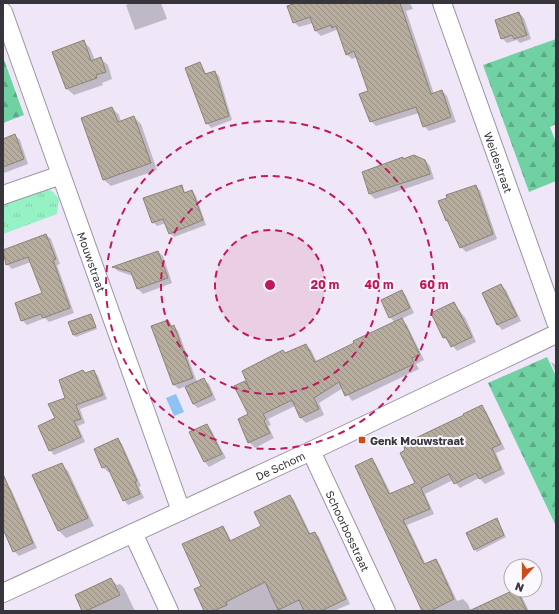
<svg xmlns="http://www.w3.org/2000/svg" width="559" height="614" viewBox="0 0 559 614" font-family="'Golos Text',sans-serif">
  <defs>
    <pattern id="grass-tufts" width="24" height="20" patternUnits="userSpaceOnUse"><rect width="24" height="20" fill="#94f2c4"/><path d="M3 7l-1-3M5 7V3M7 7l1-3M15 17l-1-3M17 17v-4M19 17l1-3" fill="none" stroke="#80d0a9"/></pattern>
    <pattern id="forest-firs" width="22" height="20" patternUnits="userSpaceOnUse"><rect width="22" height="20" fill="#70d1a3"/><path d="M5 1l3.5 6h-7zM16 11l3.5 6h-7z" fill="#5daa86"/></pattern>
    <pattern id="building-back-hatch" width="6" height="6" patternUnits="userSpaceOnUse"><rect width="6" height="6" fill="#b7ad9f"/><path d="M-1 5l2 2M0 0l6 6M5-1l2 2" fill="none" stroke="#968e83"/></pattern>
  </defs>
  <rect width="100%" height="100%" fill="#efe7f7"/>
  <!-- grass -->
  <path fill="url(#grass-tufts)" d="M 43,188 L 52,191 L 59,199 L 57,214 L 3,234 L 3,203 Z"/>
  <!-- forest -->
  <path fill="url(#forest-firs)" d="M 556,39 L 556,124 L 550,127 L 556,142 L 556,181 L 529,192 L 483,65 Z
    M 3,57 L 24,115 L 3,123 Z
    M 547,357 L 556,376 L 556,526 L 488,383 Z"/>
  <!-- water -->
  <path fill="#8dc2f4" d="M 176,394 L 184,412 L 174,416 L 166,398 Z"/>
  <!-- shadow -->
  <path fill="#0003" d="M 132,3 L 161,3 L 167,19 L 135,30 L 126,5 Z
    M 299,3 L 410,3 L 413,9 L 406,11 L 434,94 L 442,91 L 447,96 L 456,122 L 429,131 L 424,126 L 419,113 L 376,126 L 371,121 L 369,91 L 357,57 L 352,59 L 346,54 L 339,32 L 336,30 L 321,36 L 315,30 L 313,23 L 299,27 L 294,22 Z
    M 519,13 L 524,18 L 531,39 L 520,43 L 517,40 L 507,43 L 502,38 Z
    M 83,41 L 90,48 L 95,60 L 100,58 L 108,65 L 112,79 L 102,83 L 103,85 L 74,95 L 66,88 Z
    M 200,63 L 207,75 L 215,72 L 219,76 L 232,120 L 211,128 L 207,123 Z
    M 112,108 L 119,115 L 121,122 L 134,117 L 141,124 L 157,170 L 111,186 L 104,180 L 83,119 Z
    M 15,135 L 20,140 L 28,164 L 4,173 L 3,140 Z
    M 402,158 L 425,160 L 430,166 L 434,179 L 375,199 L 370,194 L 364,172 Z
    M 181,186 L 186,193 L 192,191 L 196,196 L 206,225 L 174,237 L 170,233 L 166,223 L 157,226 L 153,222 Z
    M 475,186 L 480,190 L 497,239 L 466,252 L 461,247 L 450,224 L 447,220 Z
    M 46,235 L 51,239 L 60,264 L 57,265 L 74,313 L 49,322 L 45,318 L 27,325 L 22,320 L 44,293 L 31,262 L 12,269 L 7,264 L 3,251 Z
    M 158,252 L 163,256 L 172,283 L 143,294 L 138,289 L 133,276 L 118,271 L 114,267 Z
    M 501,285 L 506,290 L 521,321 L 502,330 L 498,325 L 483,293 Z
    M 402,291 L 406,296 L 414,313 L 401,319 L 407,325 L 424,360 L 416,364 L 419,369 L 352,401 L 343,388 L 319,403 L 324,415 L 306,423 L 301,418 L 295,406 L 268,419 L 271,425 L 268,426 L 274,438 L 255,448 L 249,442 L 249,414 L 245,382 L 250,387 L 286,354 L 306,345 L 311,350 L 317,362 L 395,323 L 390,317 Z
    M 454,303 L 466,319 L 476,342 L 457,351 L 450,342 L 444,338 Z
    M 91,315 L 97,329 L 76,337 L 74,335 Z
    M 168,321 L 178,331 L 197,382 L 204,380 L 209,384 L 216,400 L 198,408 L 193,404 L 186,386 L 179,389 L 174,385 L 152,327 Z
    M 551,362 L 556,365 L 556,373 Z
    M 83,371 L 86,374 L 94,371 L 98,376 L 107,399 L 80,409 L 85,423 L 78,426 L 85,442 L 54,455 L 50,450 L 56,418 Z
    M 481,406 L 486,411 L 505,449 L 496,453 L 505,474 L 485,484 L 479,478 L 460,488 L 453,480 L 425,494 L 434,514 L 407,525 L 426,565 L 436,560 L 440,565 L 457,601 L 463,599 L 468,604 L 471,611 L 423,611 L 371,459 L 376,464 L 391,494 L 416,484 L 465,416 Z
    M 207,425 L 211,430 L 226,458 L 209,467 L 205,462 L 191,432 Z
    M 118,439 L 122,444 L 141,486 L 139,487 L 144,498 L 128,505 L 124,500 L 110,471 L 108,472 L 103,467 Z
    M 61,464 L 68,471 L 94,526 L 66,538 L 59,531 L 34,476 Z
    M 6,484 L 11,489 L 37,548 L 19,556 L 14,551 L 3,526 L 3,486 Z
    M 290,496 L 294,500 L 311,535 L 315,533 L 319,537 L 350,604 L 334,611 L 205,611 L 202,586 L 222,527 L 227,532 L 231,541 L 262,527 Z
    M 497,520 L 506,537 L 477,552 L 475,549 Z
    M 111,579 L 117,585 L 120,584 L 124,588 L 135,611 L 83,611 Z
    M 516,590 L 521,595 L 529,611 L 472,611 Z"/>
  <!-- building -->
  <path fill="url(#building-back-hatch)" stroke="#8c8275" d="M 296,3 L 400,3 L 431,94 L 442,90 L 451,117 L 423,127 L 416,107 L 370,122 L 359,94 L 368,91 L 354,51 L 346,55 L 336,26 L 332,28 L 331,25 L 315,31 L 310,17 L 293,23 L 287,6 Z
    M 519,12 L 527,35 L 514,39 L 512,35 L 501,39 L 495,20 Z
    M 84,40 L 91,61 L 101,57 L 106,72 L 96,75 L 97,78 L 66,89 L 52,52 Z
    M 200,62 L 205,74 L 215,71 L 229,116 L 206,124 L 185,68 Z
    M 112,107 L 118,122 L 134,116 L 151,163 L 103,180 L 81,118 Z
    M 15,134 L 24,159 L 3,167 L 3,139 Z
    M 414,155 L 425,160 L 430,174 L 369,194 L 362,172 L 403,157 L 403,159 Z
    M 182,185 L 184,193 L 192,190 L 203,220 L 169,234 L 163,219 L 152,223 L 143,198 Z
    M 476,185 L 493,234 L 460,248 L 447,220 L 446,221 L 438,201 L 447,198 L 446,195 Z
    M 46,234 L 56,259 L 53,260 L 70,308 L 43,318 L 41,314 L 21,321 L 15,303 L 42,293 L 28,257 L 6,265 L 3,250 Z
    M 158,251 L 168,278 L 137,289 L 131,272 L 112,267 Z
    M 501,284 L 517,316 L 497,325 L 482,293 Z
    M 402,290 L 410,308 L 389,318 L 381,300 Z
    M 454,302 L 472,337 L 451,347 L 446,337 L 443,338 L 431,313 Z
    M 91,314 L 96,327 L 73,335 L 68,322 Z
    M 402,318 L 420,355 L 412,358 L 414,364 L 345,396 L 339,382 L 314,398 L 319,409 L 300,418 L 292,400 L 263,414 L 266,419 L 264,421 L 270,433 L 248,443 L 238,419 L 248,414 L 234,386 L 245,381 L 250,390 L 242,371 L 283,350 L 285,353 L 306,344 L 315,362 L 354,343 L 353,341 Z
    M 168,320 L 171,327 L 174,325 L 193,378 L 173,385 L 151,326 Z
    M 83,370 L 85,373 L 94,370 L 103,395 L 76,405 L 81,419 L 74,421 L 81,437 L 49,451 L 38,426 L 55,418 L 48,404 L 65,398 L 59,380 Z
    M 204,378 L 212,395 L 193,404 L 185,387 Z
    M 482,405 L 501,444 L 492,448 L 501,469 L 479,479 L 476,473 L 454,484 L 449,474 L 421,488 L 430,509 L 403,520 L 424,564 L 436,559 L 454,599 L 430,611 L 422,611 L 355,466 L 372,458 L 389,494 L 415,483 L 400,453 L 405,450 L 403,444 L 464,415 L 463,414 Z
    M 207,424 L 222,454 L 204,462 L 189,432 Z
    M 118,438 L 137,481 L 135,482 L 140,494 L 123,501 L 107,466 L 102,468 L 94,449 Z
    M 62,463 L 88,518 L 58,531 L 32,475 Z
    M 3,474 L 33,543 L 13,552 L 3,529 Z
    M 290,495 L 309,534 L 315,532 L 346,599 L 321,611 L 304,611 L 299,600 L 278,610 L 265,582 L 226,602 L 227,605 L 213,611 L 204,611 L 194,589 L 201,586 L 182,544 L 223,526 L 230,541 L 261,526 L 254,512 Z
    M 497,518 L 504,535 L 474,550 L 466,533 Z
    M 111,578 L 120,595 L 86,611 L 82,611 L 75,595 Z
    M 514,590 L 517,590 L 527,611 L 469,611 Z"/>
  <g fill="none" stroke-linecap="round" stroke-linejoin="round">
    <!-- street casing -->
    <g stroke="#9b94a3" stroke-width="20">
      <g id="street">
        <path id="s1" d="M 442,3 L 556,322"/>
        <path id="s2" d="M 3,12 L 181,511"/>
        <path d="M 3,195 L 61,175"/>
        <path id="s3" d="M 311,451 L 386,611"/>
        <path d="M 133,533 L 169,611"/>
        <path id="s4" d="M 3,593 L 311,451 L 556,334"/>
      </g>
    </g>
    <!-- street -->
    <use href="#street" stroke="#fff" stroke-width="18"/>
  </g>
  <!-- distance rings -->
  <circle cx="270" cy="285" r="55" fill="#c2185b" fill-opacity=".12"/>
  <g fill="none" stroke="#c2185b" stroke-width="2" stroke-dasharray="7 5">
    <circle cx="270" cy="285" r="55"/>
    <circle cx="270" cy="285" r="109"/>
    <circle cx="270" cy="285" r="164"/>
  </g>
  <!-- markers -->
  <rect fill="#d14a15" stroke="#faf7fd" stroke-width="1.5" x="358" y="436" width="8" height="8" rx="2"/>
  <g text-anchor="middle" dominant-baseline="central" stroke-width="4" stroke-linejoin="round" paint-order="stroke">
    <!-- street labels -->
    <g font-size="11" fill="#37353b" stroke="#faf7fd">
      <text stroke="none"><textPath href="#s1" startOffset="169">Weidestraat</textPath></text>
      <text stroke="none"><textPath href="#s2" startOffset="265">Mouwstraat</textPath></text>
      <text stroke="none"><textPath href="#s4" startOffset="305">De Schom</textPath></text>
      <text stroke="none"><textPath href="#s3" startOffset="88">Schoorbosstraat</textPath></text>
    </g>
    <!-- poi labels -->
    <g font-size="11" font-weight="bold" fill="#37353b" stroke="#faf7fd" text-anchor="start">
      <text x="370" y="440">Genk Mouwstraat</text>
    </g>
  </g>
  <circle cx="270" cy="285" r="6" fill="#c2185b" stroke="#faf7fd" stroke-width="2"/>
  <g font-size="12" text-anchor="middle" font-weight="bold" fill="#c2185b" stroke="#faf7fd" stroke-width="4" stroke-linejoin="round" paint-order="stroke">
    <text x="325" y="289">20 m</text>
    <text x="379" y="289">40 m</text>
    <text x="434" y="289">60 m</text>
  </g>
  <!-- border -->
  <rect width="559" height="614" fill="none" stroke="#37353b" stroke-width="8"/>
  <!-- north arrow -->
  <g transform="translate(523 578) rotate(201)"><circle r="19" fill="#faf7fd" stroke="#aca9af"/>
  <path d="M0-3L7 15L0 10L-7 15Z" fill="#d14a15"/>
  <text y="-6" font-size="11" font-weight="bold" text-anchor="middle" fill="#37353b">N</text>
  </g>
</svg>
